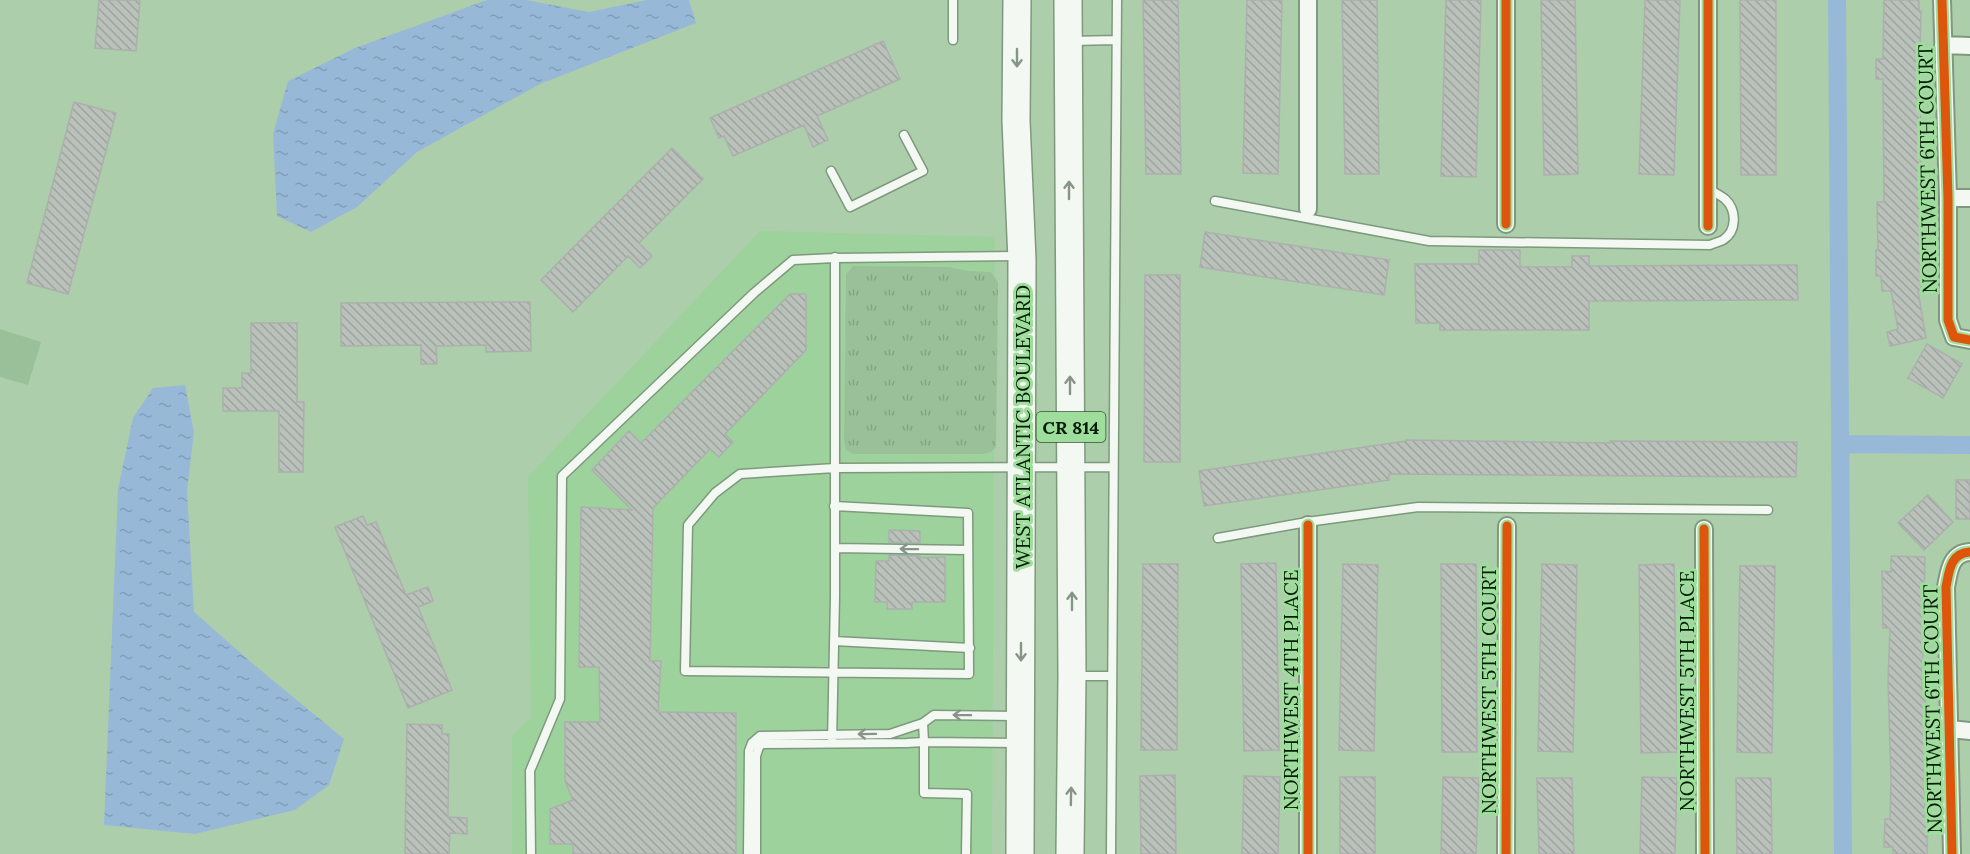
<svg xmlns="http://www.w3.org/2000/svg" width="1970" height="854" viewBox="0 0 1970 854" font-family="Lora,serif">
  <defs>
    <pattern id="grass-tufts" width="24" height="20" patternUnits="userSpaceOnUse" patternTransform="scale(1.5)"><rect width="24" height="20" fill="#9ac09a"/><path d="M3 7l-1-3M5 7V3M7 7l1-3M15 17l-1-3M17 17v-4M19 17l1-3" fill="none" stroke="#83a483"/></pattern>
    <pattern id="water-ripples" width="26" height="14" patternUnits="userSpaceOnUse" patternTransform="scale(1.5)"><rect width="26" height="14" fill="#98b8d8"/><path d="M2 4q2-2 4 0t4 0M15 11q2-2 4 0t4 0" fill="none" stroke="#819eb8"/></pattern>
    <pattern id="building-back-hatch" width="6" height="6" patternUnits="userSpaceOnUse" patternTransform="scale(1.5)"><rect width="6" height="6" fill="#bac0ba"/><path d="M-1 5l2 2M0 0l6 6M5-1l2 2" fill="none" stroke="#9ea49e"/></pattern>
  </defs>
  <rect width="100%" height="100%" fill="#acceab"/>
  <!-- built -->
  <path fill="#9ed29c" d="M 760,231 L 995,237 L 992,854 L 512,854 L 512,736 L 531,718 L 528,477 Z"/>
  <!-- grass -->
  <path fill="url(#grass-tufts)" d="M 853,266 L 949,267 L 968,271 L 991,272 L 998,282 L 996,447 L 991,452 L 983,454 L 854,454 L 846,450 L 844,442 L 846,274 Z"/>
  <!-- pitch -->
  <path fill="#9ac09a" d="M 0,329 L 41,342 L 28,385 L 0,377 Z"/>
  <!-- water -->
  <path fill="url(#water-ripples)" d="M 487,0 L 526,0 L 589,12 L 647,0 L 689,0 L 696,23 L 540,84 L 417,152 L 357,207 L 311,232 L 277,216 L 273,134 L 288,81 L 355,48 Z
    M 185,385 L 194,433 L 187,490 L 194,612 L 252,663 L 344,739 L 329,785 L 295,810 L 195,834 L 104,825 L 118,489 L 133,418 L 153,388 Z"/>
  <g fill="none" stroke-linecap="round" stroke-linejoin="round">
    <!-- canal -->
    <path stroke="#98b8d8" stroke-width="18" d="M 1837,0 L 1843,854
      M 1840,444 L 1970,445"/>
  </g>
  <!-- building -->
  <path fill="url(#building-back-hatch)" stroke="#acb0ad" stroke-width="1.5" d="M 99,0 L 140,0 L 136,51 L 95,48 Z
    M 1143,0 L 1178,0 L 1181,174 L 1146,174 Z
    M 1247,0 L 1282,0 L 1278,174 L 1243,173 Z
    M 1342,0 L 1377,0 L 1379,174 L 1345,174 Z
    M 1446,0 L 1481,0 L 1476,177 L 1441,176 Z
    M 1541,0 L 1575,0 L 1578,174 L 1544,175 Z
    M 1645,0 L 1680,0 L 1674,175 L 1639,174 Z
    M 1740,0 L 1776,0 L 1776,175 L 1741,175 Z
    M 1884,0 L 1919,0 L 1919,11 L 1921,11 L 1920,53 L 1918,53 L 1921,99 L 1920,147 L 1923,243 L 1921,243 L 1921,290 L 1918,291 L 1926,338 L 1890,346 L 1887,332 L 1898,329 L 1891,291 L 1882,291 L 1881,276 L 1876,276 L 1876,250 L 1878,250 L 1877,202 L 1884,202 L 1883,79 L 1876,79 L 1876,59 L 1883,59 Z
    M 883,41 L 900,79 L 817,116 L 828,140 L 813,147 L 804,125 L 733,156 L 724,136 L 719,138 L 710,118 Z
    M 74,102 L 116,113 L 68,294 L 27,283 Z
    M 672,148 L 703,179 L 639,243 L 652,256 L 640,268 L 628,256 L 573,312 L 541,280 Z
    M 1205,232 L 1389,260 L 1384,295 L 1200,267 Z
    M 1479,250 L 1520,250 L 1520,267 L 1572,267 L 1572,256 L 1589,256 L 1589,266 L 1797,265 L 1798,300 L 1589,301 L 1589,330 L 1440,330 L 1440,323 L 1416,323 L 1415,264 L 1479,264 Z
    M 1145,275 L 1180,275 L 1180,462 L 1144,462 Z
    M 790,294 L 806,294 L 806,350 L 725,434 L 733,442 L 719,457 L 710,449 L 653,508 L 650,661 L 661,661 L 658,712 L 736,713 L 736,854 L 573,854 L 573,844 L 550,844 L 550,809 L 573,800 L 565,781 L 565,722 L 600,722 L 599,667 L 579,667 L 581,507 L 632,510 L 592,470 L 629,431 L 641,443 Z
    M 530,302 L 531,351 L 486,352 L 486,345 L 436,346 L 437,364 L 421,364 L 421,345 L 341,346 L 341,303 Z
    M 251,323 L 297,323 L 297,402 L 304,402 L 303,472 L 279,472 L 279,411 L 223,411 L 223,388 L 242,388 L 242,373 L 251,373 Z
    M 1927,344 L 1962,364 L 1943,398 L 1908,378 Z
    M 1406,440 L 1610,443 L 1610,441 L 1797,442 L 1796,477 L 1389,474 L 1389,480 L 1204,506 L 1199,471 L 1406,441 Z
    M 1956,480 L 1970,480 L 1970,519 L 1956,519 Z
    M 1928,495 L 1953,522 L 1924,550 L 1898,523 Z
    M 363,516 L 367,525 L 376,522 L 406,595 L 428,587 L 433,601 L 418,607 L 452,690 L 408,708 L 335,527 Z
    M 889,530 L 920,531 L 920,543 L 889,542 Z
    M 889,555 L 920,556 L 920,558 L 945,557 L 945,602 L 912,602 L 912,609 L 887,609 L 887,602 L 875,602 L 876,561 L 889,561 Z
    M 1891,556 L 1925,557 L 1922,688 L 1926,688 L 1925,714 L 1927,714 L 1926,731 L 1925,731 L 1926,760 L 1924,760 L 1925,820 L 1928,820 L 1927,854 L 1893,854 L 1893,847 L 1884,847 L 1885,819 L 1890,819 L 1891,779 L 1888,682 L 1890,628 L 1883,628 L 1882,571 L 1891,572 Z
    M 1276,563 L 1279,750 L 1244,751 L 1241,564 Z
    M 1143,564 L 1178,564 L 1177,750 L 1141,750 Z
    M 1343,564 L 1378,565 L 1374,751 L 1339,750 Z
    M 1441,564 L 1476,564 L 1477,752 L 1442,752 Z
    M 1542,564 L 1577,565 L 1573,752 L 1538,751 Z
    M 1674,564 L 1677,752 L 1641,753 L 1639,565 Z
    M 1740,566 L 1775,566 L 1772,753 L 1737,752 Z
    M 407,724 L 442,725 L 442,734 L 449,734 L 448,817 L 467,818 L 467,834 L 450,833 L 449,854 L 405,854 Z
    M 1175,775 L 1176,854 L 1141,854 L 1140,776 Z
    M 1244,776 L 1280,777 L 1278,854 L 1242,854 Z
    M 1340,777 L 1375,777 L 1375,854 L 1340,854 Z
    M 1443,777 L 1479,778 L 1476,854 L 1441,854 Z
    M 1642,777 L 1677,778 L 1675,854 L 1640,854 Z
    M 1537,778 L 1572,778 L 1574,854 L 1539,854 Z
    M 1736,778 L 1771,778 L 1772,854 L 1737,854 Z"/>
  <g fill="none" stroke-linecap="round" stroke-linejoin="round">
    <!-- service casing -->
    <g stroke="#7e997d" stroke-width="11">
      <path id="service" d="M 953,40 L 953,0
        M 1072,41 L 1116,40
        M 831,171 L 850,207 L 923,171 L 904,135
        M 1215,201 L 1429,241 L 1710,245 C 1714,243 1719,242 1723,240 C 1737,231 1737,210 1725,199 C 1720,195 1714,192 1708,189
        M 834,506 L 968,513 L 969,674 L 685,671 L 688,525 L 715,493 L 740,474 L 835,468 L 1113,467
        M 1218,538 L 1307,522 L 1418,507 L 1768,510
        M 835,548 L 968,550
        M 834,641 L 970,648
        M 1076,676 L 1112,676
        M 1017,716 L 934,715 L 923,723 L 924,742 L 1018,743
        M 832,743 L 835,597 L 835,257
        M 531,854 L 530,771 L 560,699 L 562,476 L 754,293 L 793,260 L 835,258 L 1018,256
        M 748,854 L 749,751 L 752,743 L 760,736 L 890,734 L 923,723
        M 756,854 L 756,756 L 759,747 L 762,744 L 907,743 L 924,742 L 924,793 L 967,794 L 966,854
        M 1111,854 L 1117,0"/>
    </g>
    <!-- minor casing -->
    <g stroke="#7e997d" stroke-width="20">
      <path id="minor" d="M 1308,0 L 1308,209
        M 1708,0 L 1708,226
        M 1942,0 L 1948,198 L 1948,320 L 1954,337 L 1970,340
        M 1943,45 L 1970,46
        M 1948,198 L 1970,198
        M 1506,224 L 1506,0
        M 1308,525 L 1308,854
        M 1704,529 L 1705,854
        M 1950,729 L 1970,731
        M 1506,854 L 1507,526
        M 1952,854 L 1946,587 C 1949,572 1950,553 1970,552"/>
    </g>
    <!-- primary casing -->
    <g stroke="#7e997d" stroke-width="30">
      <path id="primary" d="M 1017,0 L 1016,121 L 1022,260 L 1020,854
        M 1068,0 L 1072,676 L 1070,854"/>
    </g>
    <!-- service -->
    <use href="#service" stroke="#f3f8f2" stroke-width="8"/>
    <!-- minor -->
    <use href="#minor" stroke="#f3f8f2" stroke-width="16"/>
    <!-- primary -->
    <use href="#primary" stroke="#f3f8f2" stroke-width="27"/>
    <!-- cycleway casing -->
    <g stroke="#9edd9c" stroke-width="13">
      <path id="cycleway" d="M 1708,0 L 1708,226
        M 1942,0 L 1948,198 L 1948,320 L 1954,337 L 1970,340
        M 1506,224 L 1506,0
        M 1308,525 L 1308,854
        M 1704,529 L 1705,854
        M 1506,854 L 1507,526
        M 1952,854 L 1946,587 C 1949,572 1950,553 1970,552"/>
    </g>
    <!-- cycleway -->
    <use href="#cycleway" stroke="#dd560c" stroke-width="9"/>
  </g>
  <!-- one-way arrows -->
  <defs><path id="oneway-shaft" d="M-6 0H5M1.5-3L5.5 0L1.5 3" fill="none" stroke-width="1.6" stroke-linecap="round" stroke-linejoin="round" transform="scale(1.5)"/></defs>
  <g stroke="#879587">
    <use href="#oneway-shaft" transform="translate(1017 58) rotate(90)"/>
    <use href="#oneway-shaft" transform="translate(1069 190) rotate(-90)"/>
    <use href="#oneway-shaft" transform="translate(1070 385) rotate(-90)"/>
    <use href="#oneway-shaft" transform="translate(909 549) rotate(-179)"/>
    <use href="#oneway-shaft" transform="translate(1072 601) rotate(-90)"/>
    <use href="#oneway-shaft" transform="translate(1021 652) rotate(90)"/>
    <use href="#oneway-shaft" transform="translate(962 715) rotate(-179)"/>
    <use href="#oneway-shaft" transform="translate(867 734) rotate(179)"/>
    <use href="#oneway-shaft" transform="translate(1071 796) rotate(-89)"/>
  </g>
  <g text-anchor="middle" dominant-baseline="central" stroke-width="6" stroke-linejoin="round" paint-order="stroke">
    <!-- shield labels -->
    <rect fill="#9edd9c" stroke="#325632" stroke-width="1.5" x="1036.5" y="412" width="69" height="30" rx="4.5"/>
    <g font-size="18" font-weight="bold" fill="#041c05">
      <text x="1071" y="427">CR 814</text>
    </g>
    <!-- street labels -->
    <g font-size="20" fill="#041c05" stroke="#9edd9c">
      <text transform="translate(1927 169) rotate(-91)">NORTHWEST 6TH COURT</text>
      <text transform="translate(1022 427) rotate(-90)">WEST ATLANTIC BOULEVARD</text>
      <text transform="translate(1290 690) rotate(-90)">NORTHWEST 4TH PLACE</text>
      <text transform="translate(1488 690) rotate(-90)">NORTHWEST 5TH COURT</text>
      <text transform="translate(1686 691) rotate(-90)">NORTHWEST 5TH PLACE</text>
      <text transform="translate(1932 709) rotate(-91)">NORTHWEST 6TH COURT</text>
    </g>
  </g>
</svg>
